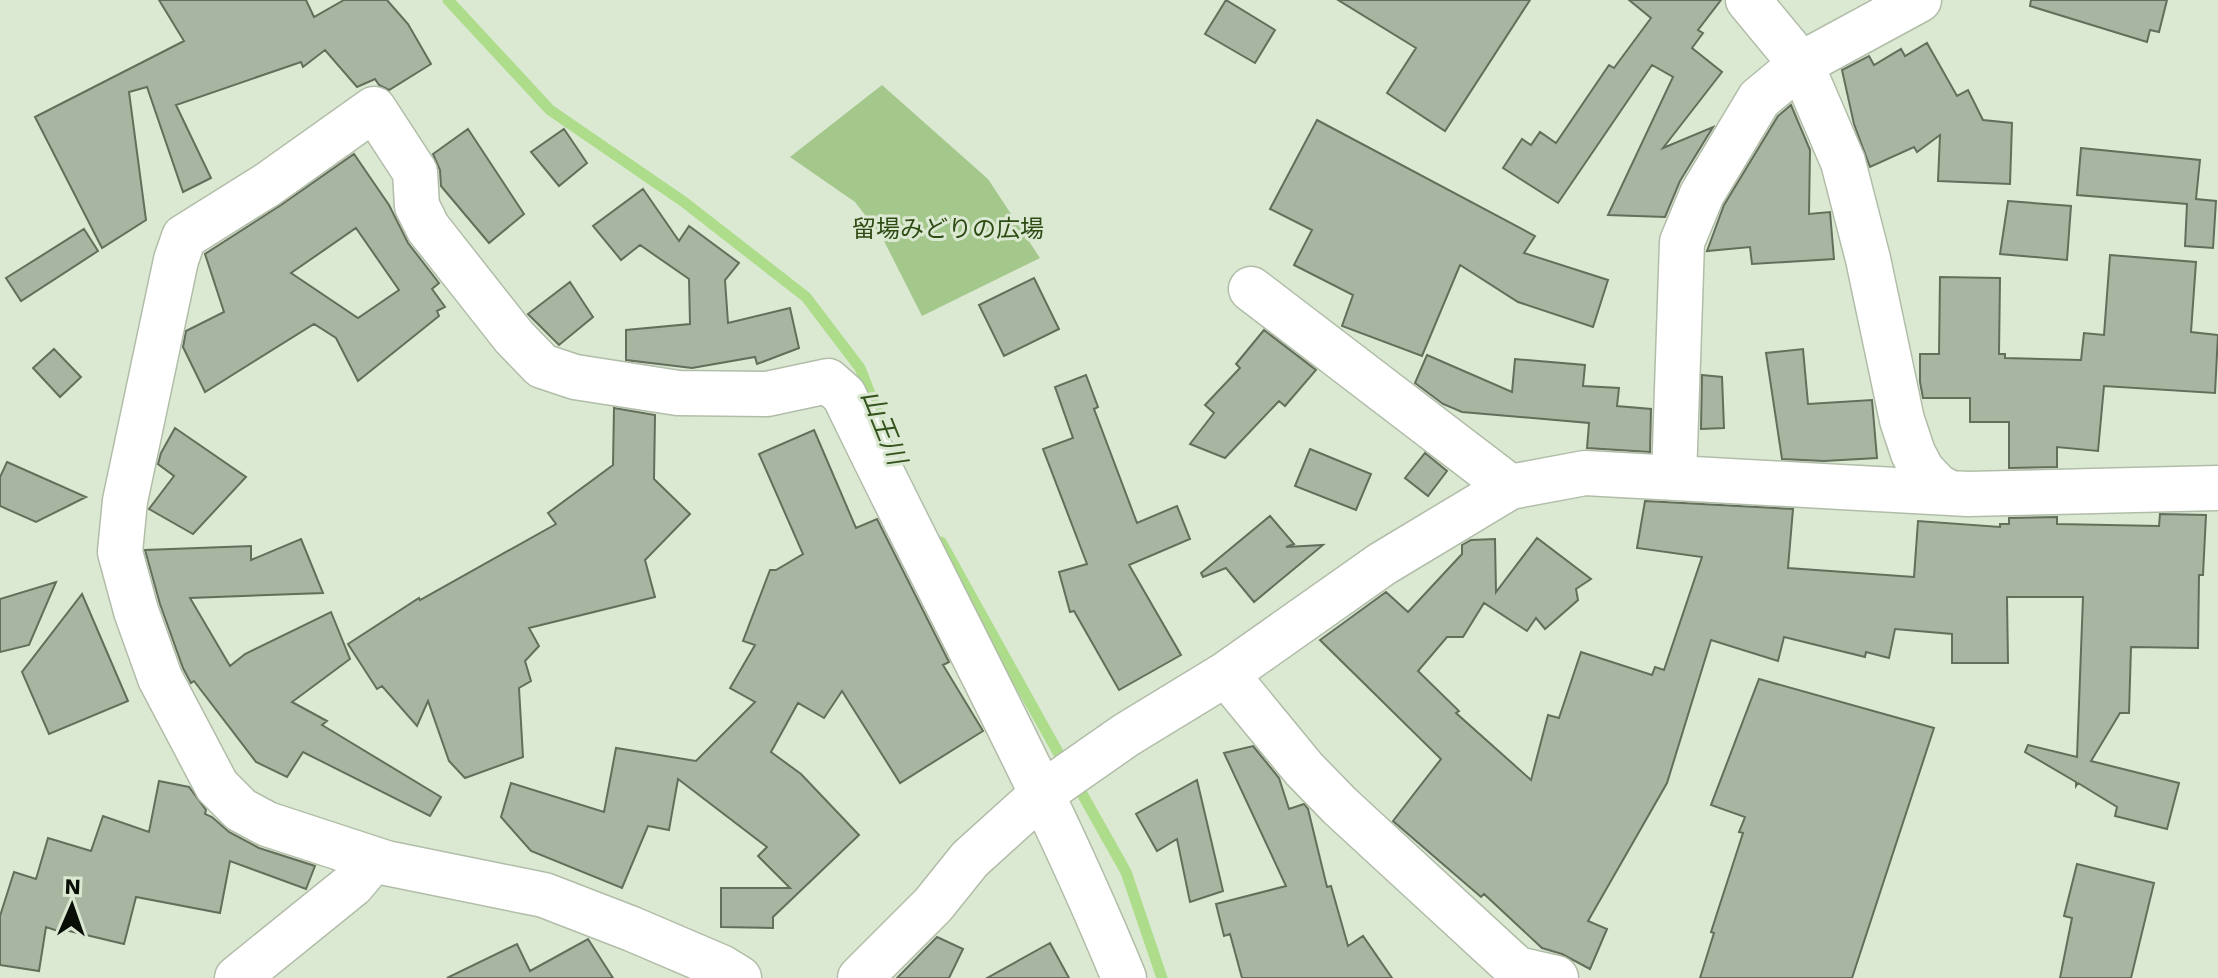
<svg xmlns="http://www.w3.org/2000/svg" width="2218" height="978" viewBox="0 0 2218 978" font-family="'Work Sans','Noto Sans JP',sans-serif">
  <rect width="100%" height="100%" fill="#dbe9d3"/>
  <!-- green -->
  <path fill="#a4c78b" d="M 882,85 L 988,179 L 1040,258 L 922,316 L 882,237 L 855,202 L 790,157 Z"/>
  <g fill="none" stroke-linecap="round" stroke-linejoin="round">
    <!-- stream -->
    <path stroke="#addc8b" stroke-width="11" d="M 448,0 L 550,110 L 684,202 L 806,297 L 860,368 L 883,427
      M 941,542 L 1065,765
      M 1076,783 L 1126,872 L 1162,978"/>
  </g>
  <!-- building -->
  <path fill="#a8b5a0" stroke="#636e5b" stroke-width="2" fill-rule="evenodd" d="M 159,0 L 306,0 L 314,17 L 344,0 L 387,0 L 408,24 L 431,64 L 389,90 L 379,85 L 375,79 L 357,87 L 325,50 L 303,67 L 301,62 L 176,105 L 211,178 L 183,192 L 147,87 L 129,92 L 146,220 L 102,248 L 35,117 L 184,41 Z
    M 1226,0 L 1275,30 L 1255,63 L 1205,34 Z
    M 1338,0 L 1530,0 L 1445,131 L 1387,93 L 1416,48 Z
    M 1629,0 L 1721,0 L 1698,30 L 1703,33 L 1692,48 L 1722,72 L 1663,148 L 1713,127 L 1680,181 L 1665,217 L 1608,215 L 1673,77 L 1652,65 L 1558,203 L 1503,168 L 1522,139 L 1531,145 L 1540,132 L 1556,143 L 1609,65 L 1614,68 L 1651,18 Z
    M 2031,0 L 2167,0 L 2159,32 L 2150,30 L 2147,42 L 2030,6 Z
    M 1927,43 L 1957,96 L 1968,90 L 1983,120 L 2012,123 L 2010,184 L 1938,181 L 1940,135 L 1917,152 L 1914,147 L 1870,167 L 1854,124 L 1842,70 L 1869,56 L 1874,65 L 1901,49 L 1905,56 Z
    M 1791,105 L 1810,150 L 1809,214 L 1830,212 L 1834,259 L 1752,264 L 1750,247 L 1707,251 L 1724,205 L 1778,116 Z
    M 1317,120 L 1535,236 L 1524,253 L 1608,280 L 1593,327 L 1518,302 L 1460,265 L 1422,356 L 1342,326 L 1353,295 L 1294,265 L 1312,230 L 1270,209 Z
    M 468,129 L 524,214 L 489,243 L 441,186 L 440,170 L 433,154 Z
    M 564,129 L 587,163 L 559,186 L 531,152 Z
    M 2081,148 L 2200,160 L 2196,199 L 2216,201 L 2213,248 L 2185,246 L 2187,204 L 2077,195 Z
    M 354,154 L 389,205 L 408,243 L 439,283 L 432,289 L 445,307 L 437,311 L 439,316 L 358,381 L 336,338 L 314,324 L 205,392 L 183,347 L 186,331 L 224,312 L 205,254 L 281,205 ZM 356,228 L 399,290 L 358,318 L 291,273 Z
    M 643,189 L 679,241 L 689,226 L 739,263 L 725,280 L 728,323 L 790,308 L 799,348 L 757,364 L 755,357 L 692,368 L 626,360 L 626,330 L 690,324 L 689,279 L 640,245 L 621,260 L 593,226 Z
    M 2008,201 L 2071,206 L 2067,260 L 2000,254 Z
    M 84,229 L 98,251 L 21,301 L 6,278 Z
    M 2110,255 L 2196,262 L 2191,332 L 2218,335 L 2215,393 L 2104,386 L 2098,451 L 2057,447 L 2057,467 L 2009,468 L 2009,422 L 1970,422 L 1970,398 L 1923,398 L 1920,382 L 1920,354 L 1939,354 L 1940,277 L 2000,278 L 1999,354 L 2005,354 L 2005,358 L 2081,360 L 2084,333 L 2104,335 Z
    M 1034,278 L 1059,329 L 1004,356 L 979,305 Z
    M 570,282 L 593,317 L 559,345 L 528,314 Z
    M 1264,330 L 1316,370 L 1285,406 L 1279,401 L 1225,458 L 1190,444 L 1214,413 L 1205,405 L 1240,368 L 1236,364 Z
    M 54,349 L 81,377 L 60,397 L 33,368 Z
    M 1803,349 L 1808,404 L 1872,400 L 1877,458 L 1824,461 L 1782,459 L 1766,353 Z
    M 1427,355 L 1512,392 L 1515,359 L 1585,365 L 1583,386 L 1619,388 L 1617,406 L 1651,409 L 1650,452 L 1587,448 L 1589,423 L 1462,412 L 1443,404 L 1415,383 Z
    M 1086,375 L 1098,407 L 1094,409 L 1137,523 L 1177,506 L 1190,539 L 1129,565 L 1181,655 L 1119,690 L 1074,611 L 1070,612 L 1059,572 L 1087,564 L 1043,449 L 1073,438 L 1055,387 Z
    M 1702,375 L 1722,377 L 1724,428 L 1701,429 Z
    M 614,408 L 655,415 L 654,479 L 690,514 L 645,560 L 655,597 L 529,628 L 539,646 L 525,661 L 531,681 L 519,688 L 523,757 L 465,778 L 449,761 L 428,701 L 417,726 L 382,686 L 377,689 L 348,644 L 419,598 L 420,600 L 556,524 L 548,513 L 613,465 Z
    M 175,428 L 246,477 L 193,534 L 149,509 L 174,476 L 158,464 L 161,453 Z
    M 814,430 L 856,528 L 877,519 L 949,662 L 943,665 L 983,731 L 900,783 L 842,691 L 824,718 L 798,703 L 771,752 L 801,774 L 859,835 L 773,917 L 773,928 L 721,927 L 721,888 L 790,888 L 758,856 L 767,847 L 678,779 L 669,830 L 648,826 L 622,888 L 531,851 L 501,817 L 511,783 L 604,812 L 616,748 L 696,761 L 755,702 L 730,688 L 755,645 L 743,641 L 770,570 L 776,570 L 803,554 L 759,454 Z
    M 1310,449 L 1371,474 L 1356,510 L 1295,486 Z
    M 1425,453 L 1447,471 L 1428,496 L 1405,478 Z
    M 7,462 L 86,497 L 36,522 L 0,506 L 0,477 Z
    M 1645,501 L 1793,509 L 1788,568 L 1914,577 L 1918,521 L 2000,527 L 2000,524 L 2009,524 L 2009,518 L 2057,517 L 2057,524 L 2159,526 L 2160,514 L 2206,515 L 2203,575 L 2199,575 L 2198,648 L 2131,647 L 2129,713 L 2120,713 L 2091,761 L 2179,783 L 2167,829 L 2115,816 L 2117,807 L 2078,783 L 2076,786 L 2076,782 L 2025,752 L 2028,745 L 2077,757 L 2083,597 L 2007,597 L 2008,663 L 1952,663 L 1952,634 L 1895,629 L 1889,658 L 1866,652 L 1865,657 L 1784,637 L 1778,661 L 1711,640 L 1667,783 L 1588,921 L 1607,929 L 1590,969 L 1562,954 L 1542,948 L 1484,894 L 1481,897 L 1393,821 L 1441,759 L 1320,640 L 1386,592 L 1408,612 L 1462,554 L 1462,545 L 1471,540 L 1495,539 L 1496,592 L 1537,538 L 1591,579 L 1576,589 L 1578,600 L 1545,629 L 1536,618 L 1527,631 L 1484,603 L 1463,637 L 1447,637 L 1418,671 L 1459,711 L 1456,713 L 1531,780 L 1548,715 L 1559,718 L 1581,652 L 1652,675 L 1655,667 L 1664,670 L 1702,557 L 1637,548 Z
    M 1270,516 L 1294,544 L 1286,547 L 1323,545 L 1254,602 L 1226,568 L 1203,577 L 1201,573 Z
    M 301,539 L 323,593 L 190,598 L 230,666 L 245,654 L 331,612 L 350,659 L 292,702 L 327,721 L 322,725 L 441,797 L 430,816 L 303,752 L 287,777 L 256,762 L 194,681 L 191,683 L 183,668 L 160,604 L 145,550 L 251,546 L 251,560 Z
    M 56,582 L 29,645 L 0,652 L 0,599 Z
    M 82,594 L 128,701 L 49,734 L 22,672 Z
    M 1759,679 L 1934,728 L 1852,978 L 1700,978 L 1714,933 L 1711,932 L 1743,833 L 1739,832 L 1745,817 L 1711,805 Z
    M 1253,746 L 1279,778 L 1289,809 L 1304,804 L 1308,809 L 1327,887 L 1331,886 L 1348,946 L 1363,936 L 1392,978 L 1242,978 L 1230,934 L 1224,936 L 1216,904 L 1286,886 L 1224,753 Z
    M 1197,780 L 1223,891 L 1190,902 L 1177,839 L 1157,851 L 1136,814 Z
    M 159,781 L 189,787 L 206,810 L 205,814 L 212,817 L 229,832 L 259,848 L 315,866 L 306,889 L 230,861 L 220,913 L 136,897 L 124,944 L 65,930 L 64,933 L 46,927 L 39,971 L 0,965 L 0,916 L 14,872 L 36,879 L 48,838 L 91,851 L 103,816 L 149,832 Z
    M 2077,864 L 2154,883 L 2131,978 L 2060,978 L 2072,918 L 2064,916 Z
    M 937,937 L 963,949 L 949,978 L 897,978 Z
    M 588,939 L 613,978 L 447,978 L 517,944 L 530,971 Z
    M 1050,943 L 1069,978 L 987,978 Z"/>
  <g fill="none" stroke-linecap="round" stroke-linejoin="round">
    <!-- minor casing -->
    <g stroke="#b1bda8" stroke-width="47">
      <path id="minor" d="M 1748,0 L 1801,64 L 1843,162 L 1868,259 L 1902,420 L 1913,453 L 1922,470 L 1937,486 L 1950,493 L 1967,494 L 2218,488
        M 1251,289 L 1510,487
        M 1674,478 L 1682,242 L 1702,194 L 1759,99 L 1801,64 L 1919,0
        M 1226,674 L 1304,769 L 1340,806 L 1517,969 L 1556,978
        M 237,978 L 352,885 L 373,860
        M 739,978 L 721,967 L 632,929 L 544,895 L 386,863 L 267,824 L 241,810 L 217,786 L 160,678 L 136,611 L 120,552 L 125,501 L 176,260 L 184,237 L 267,185 L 374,109 L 415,172 L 417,206 L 428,228 L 514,337 L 542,366 L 575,377 L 678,393 L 767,394 L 828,381 L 844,395 C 937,590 1042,778 1124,978
        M 860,978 L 933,905 L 970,859 L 1043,793 L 1126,735 L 1226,674 L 1382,564 L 1510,487 L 1585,473 L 1950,493"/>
    </g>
    <!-- minor -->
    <use href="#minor" stroke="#fff" stroke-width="44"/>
  </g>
  <g text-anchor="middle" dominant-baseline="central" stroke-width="6" stroke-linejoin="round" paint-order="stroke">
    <!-- park labels -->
    <g font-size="24" fill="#2d4b13" stroke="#dbe9d3">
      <text x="948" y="229">留場みどりの広場</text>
    </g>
    <!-- water labels -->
    <g font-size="26" font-style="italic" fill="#35531c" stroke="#dbe9d3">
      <text transform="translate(884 427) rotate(68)">山王川</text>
    </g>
  </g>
  <!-- north arrow -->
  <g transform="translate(72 906) rotate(2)" stroke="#dbe9d3" stroke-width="6" paint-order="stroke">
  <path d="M0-6L14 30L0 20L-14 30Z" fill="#090e07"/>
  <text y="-12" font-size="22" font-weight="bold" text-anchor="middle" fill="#090e07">N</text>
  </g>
</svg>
